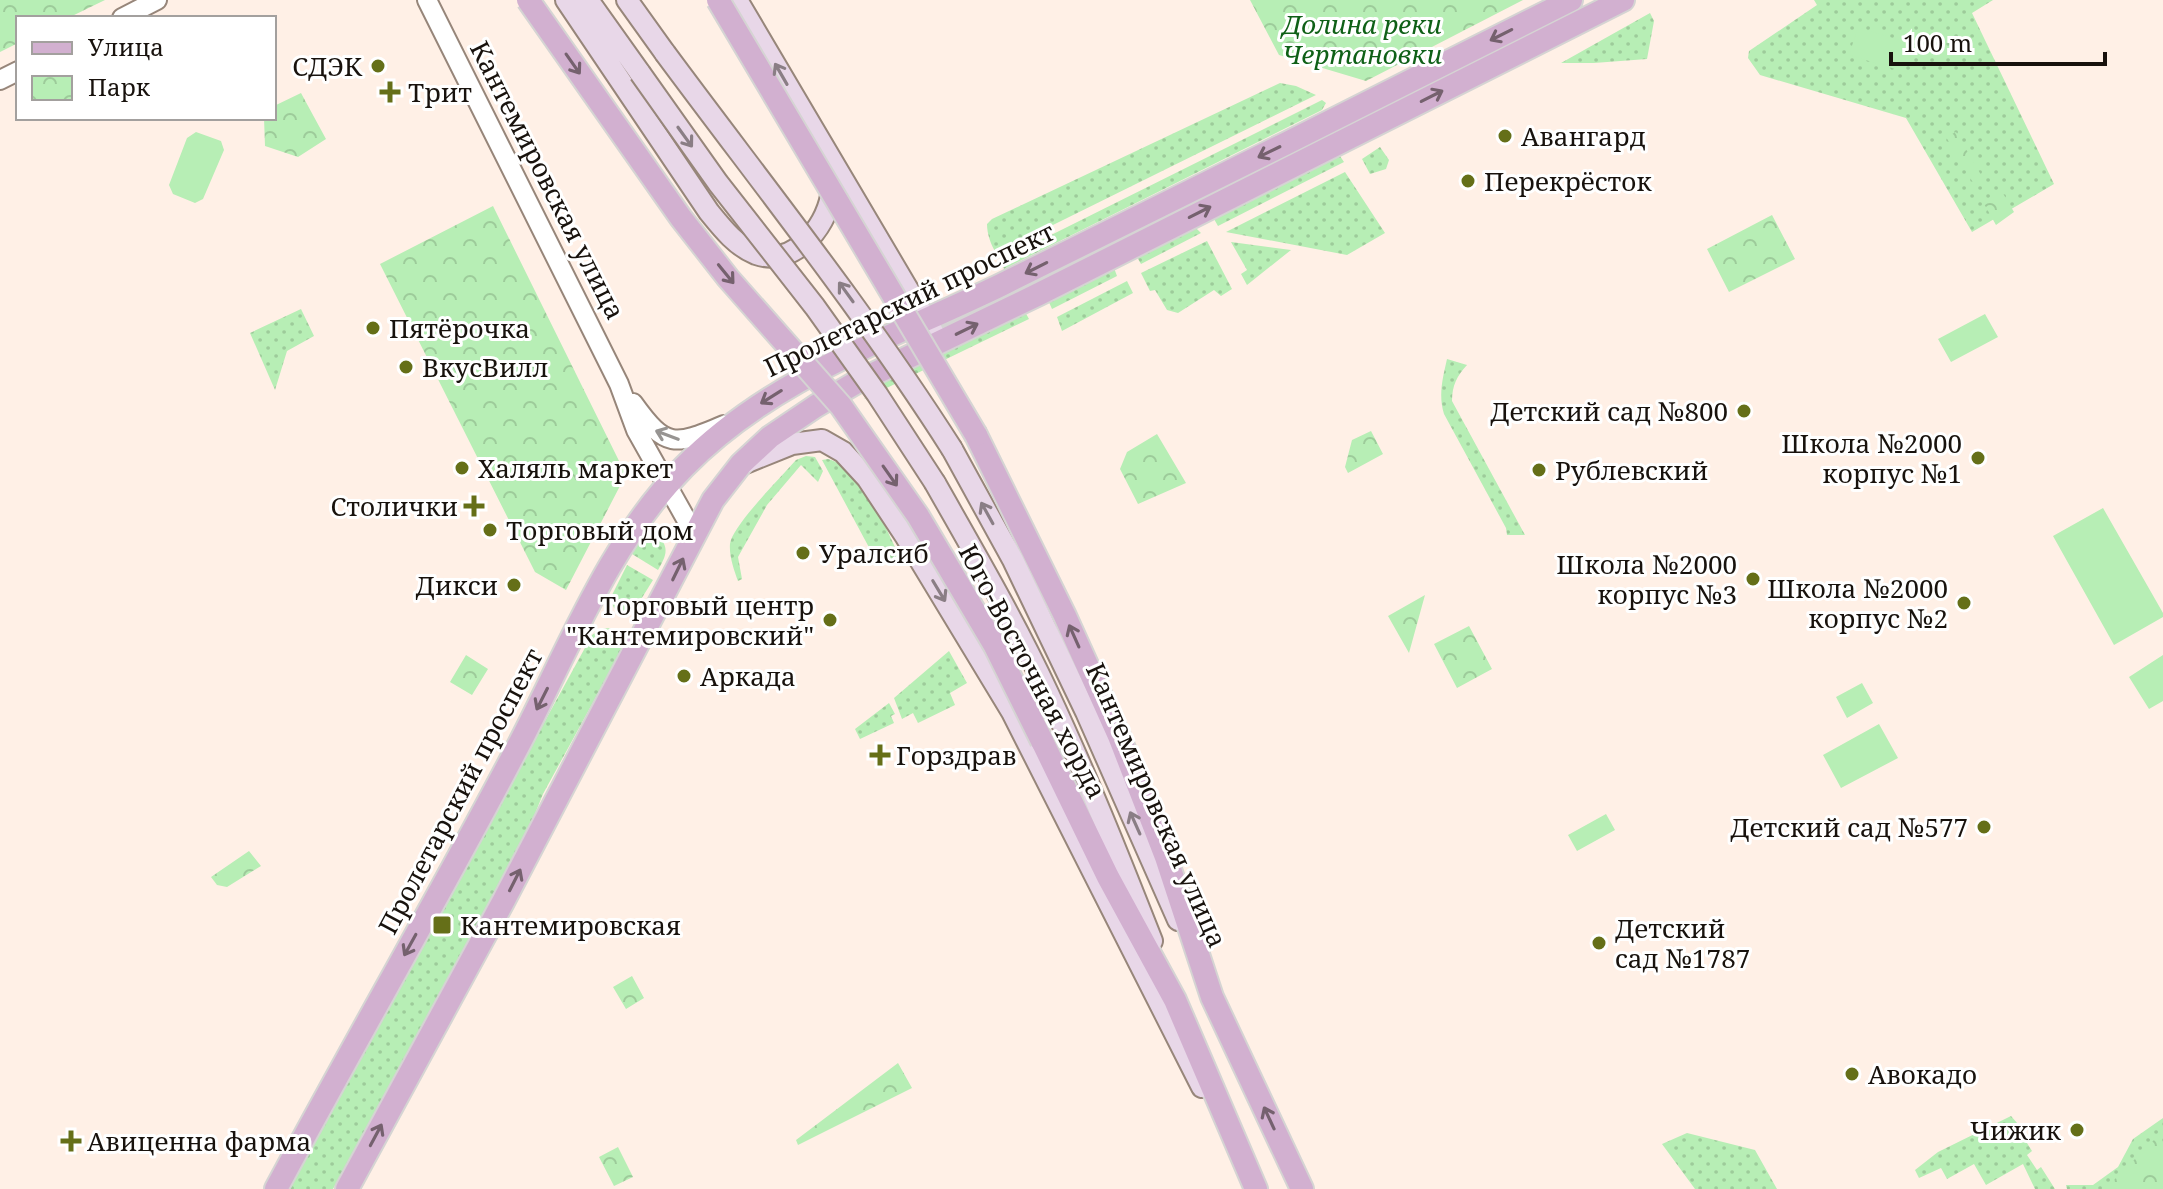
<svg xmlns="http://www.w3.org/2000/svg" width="2163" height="1189" viewBox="0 0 2163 1189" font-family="'Noto Serif',serif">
  <defs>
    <pattern id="grass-dots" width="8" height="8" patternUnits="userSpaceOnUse" patternTransform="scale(2)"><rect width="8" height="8" fill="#b7eeb5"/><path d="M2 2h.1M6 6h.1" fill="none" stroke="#9dcb9a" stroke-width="1.8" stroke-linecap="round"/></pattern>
    <pattern id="park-crowns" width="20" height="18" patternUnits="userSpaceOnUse" patternTransform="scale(2)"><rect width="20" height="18" fill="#b7eeb5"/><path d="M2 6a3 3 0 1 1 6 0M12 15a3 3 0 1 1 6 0" fill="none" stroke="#9dcb9a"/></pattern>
  </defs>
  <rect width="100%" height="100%" fill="#fff0e6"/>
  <!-- grass -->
  <path fill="url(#grass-dots)" d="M 1814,0 L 1993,0 L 1972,13 L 2054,184 L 1972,232 L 1906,118 L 1760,75 L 1748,58 L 1749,51 L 1817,5 Z
    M 1650,13 L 1654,21 L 1647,59 L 1594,63 L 1561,63 Z
    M 1280,83 L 1296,86 L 1316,95 L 996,253 C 991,245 987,234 987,224 L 992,219 Z
    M 1322,100 L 1326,103 L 1322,110 L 1004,269 L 1001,260 Z
    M 1380,147 L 1389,160 L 1386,169 L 1370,174 L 1362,159 Z
    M 1340,156 L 1344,162 L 1218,226 L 1214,219 Z
    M 1345,172 L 1385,233 L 1347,255 L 1226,232 Z
    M 1196,228 L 1201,233 L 1141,264 L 1137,257 Z
    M 1207,241 L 1232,289 L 1221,296 L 1214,290 L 1178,313 L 1167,310 L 1155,290 L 1150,291 L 1141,273 Z
    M 1231,242 L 1291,250 L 1247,285 L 1241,274 L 1247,270 Z
    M 1114,268 L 1117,276 L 1052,309 L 1048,300 Z
    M 1127,281 L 1133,293 L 1062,331 L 1057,317 Z
    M 301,309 L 314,336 L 287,351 L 275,390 L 250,333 Z
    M 1024,310 L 1029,319 L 864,399 L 876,385 Z
    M 1447,359 L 1467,365 C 1457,376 1452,385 1452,401 L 1525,535 L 1507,535 L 1506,528 L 1444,414 C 1438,395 1443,377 1447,359 Z
    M 806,456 L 815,457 L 823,471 L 818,482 L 801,465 L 767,505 L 738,557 L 742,579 L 738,581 C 734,570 729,556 730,544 C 732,526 782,476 796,460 Z
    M 828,459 C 864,469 883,524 899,555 L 879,566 L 822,460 Z
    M 649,536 L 661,539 C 670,550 664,559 658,570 L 632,554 L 640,540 Z
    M 627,565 L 653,580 L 635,609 L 623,613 L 614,608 L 610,599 Z
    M 610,628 L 619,634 L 624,644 L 620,653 L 543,794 L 520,851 L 333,1189 L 289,1189 L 592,635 L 600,629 Z
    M 949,651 L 967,683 L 950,693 L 955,705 L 918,723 L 913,713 L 902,719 L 894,698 Z
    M 889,703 L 895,714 L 891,716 L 894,723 L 860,739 L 855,729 Z
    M 2011,1116 L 2031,1139 L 2027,1143 L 2032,1151 L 2027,1155 L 2037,1170 L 2041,1167 L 2055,1189 L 2035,1189 L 2023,1164 L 1986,1185 L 1974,1164 L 1947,1179 L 1941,1168 L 1919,1178 L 1915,1170 L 1938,1152 Z
    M 2163,1118 L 2163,1189 L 2067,1189 L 2066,1185 L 2093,1185 L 2118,1167 L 2133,1139 Z
    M 1687,1133 L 1755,1150 L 1777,1189 L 1695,1189 L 1662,1144 Z"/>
  <!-- park -->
  <path fill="url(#park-crowns)" d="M 0,0 L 105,0 L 68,18 L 18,18 L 18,43 L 0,52 Z
    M 1250,0 L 1523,0 L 1366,81 L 1279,55 Z
    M 301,93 L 326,139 L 298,157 L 265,146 L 264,118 L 274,118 L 274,106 Z
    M 1956,132 L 1984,180 L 1975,186 L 1946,137 Z
    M 2001,190 L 2014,212 L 1996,225 L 1983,202 Z
    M 493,206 L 624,471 L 621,484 L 566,590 L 535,572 L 380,264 Z
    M 1772,215 L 1795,259 L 1729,292 L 1707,249 Z
    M 1371,431 L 1383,454 L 1348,473 L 1345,467 L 1352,440 Z
    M 1157,434 L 1186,483 L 1138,504 L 1120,469 L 1127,452 Z
    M 1425,595 L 1409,653 L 1388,616 Z
    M 1469,626 L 1492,669 L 1457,688 L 1434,644 Z
    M 466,655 L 488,669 L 472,695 L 450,682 Z
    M 249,851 L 261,866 L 227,887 L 217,885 L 211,877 Z
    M 632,976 L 644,998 L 626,1009 L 613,987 Z
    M 898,1063 L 912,1088 L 798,1145 L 796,1140 Z
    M 2156,1138 L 2163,1145 L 2163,1189 L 2113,1189 L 2109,1185 Z
    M 618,1147 L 633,1177 L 614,1186 L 599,1157 Z"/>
  <!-- pitch -->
  <path fill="#b7eeb5" d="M 1858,27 L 1911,44 L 1905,72 L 1849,55 Z
    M 196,132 L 221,141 L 224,150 L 203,199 L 195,203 L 173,194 L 169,185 L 187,138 Z
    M 1985,314 L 1998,337 L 1951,362 L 1938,339 Z
    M 2103,508 L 2163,613 L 2163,617 L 2114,645 L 2053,536 Z
    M 2163,655 L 2163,701 L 2149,709 L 2129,677 Z
    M 1862,683 L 1873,703 L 1847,718 L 1836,697 Z
    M 1879,724 L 1898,758 L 1841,788 L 1823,755 Z
    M 1606,814 L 1615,830 L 1577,851 L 1568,835 Z"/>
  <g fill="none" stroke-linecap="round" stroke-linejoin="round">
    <!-- tertiary casing -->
    <g stroke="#97867a" stroke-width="22">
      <path id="tertiary" d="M 427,0 L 619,384 L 636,430 L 695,535
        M 122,18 L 157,0
        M 0,80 L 18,71
        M 633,403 C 666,449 674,446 724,425"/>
    </g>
    <!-- secondary casing -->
    <g stroke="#97867a" stroke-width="24">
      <path id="secondary" d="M 566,0 L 709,212 C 722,228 736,246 756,254 C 793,267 825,229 831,196 C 834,177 827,158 820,141
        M 588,0 L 640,73
        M 627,0 L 665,53
        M 737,0 L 939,342
        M 952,449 L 1013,560 L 1086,712 L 1178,920
        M 745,463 L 792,444 L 822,440 L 843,452 L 867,478 L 906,537 L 1012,712 L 1202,1087
        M 935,483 C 974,552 1014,620 1048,693 C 1086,774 1119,857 1152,941"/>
    </g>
    <!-- primary casing -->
    <g stroke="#d5d4d3" stroke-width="26">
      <path id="primary" d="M 976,435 L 1065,616 L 1119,736 L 1166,857 L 1212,997 L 1302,1189
        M 1042,741 L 1108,877 L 1175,1000 L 1256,1189
        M 276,1189 C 354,1043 438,899 515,752 C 566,656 606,546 684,467 C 772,377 890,339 1001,285 C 1192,191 1381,96 1571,0
        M 347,1189 L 503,902 L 713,500 L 741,464 L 770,437 L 816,406 L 857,382 L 1039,294 L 1623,0"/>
    </g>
    <!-- tertiary -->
    <use href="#tertiary" stroke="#fff" stroke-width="18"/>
    <!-- secondary -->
    <use href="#secondary" stroke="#e8d7e8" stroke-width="20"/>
    <!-- primary -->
    <use href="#primary" stroke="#d2b0d0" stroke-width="22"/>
    <!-- secondary-bridge casing -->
    <g stroke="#97867a" stroke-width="24" stroke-linecap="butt">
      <path id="secondary-bridge" d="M 665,53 C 762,184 864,311 952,449
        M 640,73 L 718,183 L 815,307 L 877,394 L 935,483"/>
    </g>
    <!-- primary-bridge casing -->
    <g stroke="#d5d4d3" stroke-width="26" stroke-linecap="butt">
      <path id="primary-bridge" d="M 528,0 L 681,218 L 728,278 L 841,406 L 918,516 L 995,646 L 1042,741
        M 718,0 L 976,435"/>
    </g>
    <!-- secondary-bridge -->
    <use href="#secondary-bridge" stroke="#e8d7e8" stroke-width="20"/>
    <!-- primary-bridge -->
    <use href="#primary-bridge" stroke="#d2b0d0" stroke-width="22"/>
  </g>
  <!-- one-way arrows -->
  <defs><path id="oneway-shaft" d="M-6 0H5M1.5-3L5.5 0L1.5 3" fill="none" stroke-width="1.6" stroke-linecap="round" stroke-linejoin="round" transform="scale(2)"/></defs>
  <g stroke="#75616e">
    <use href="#oneway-shaft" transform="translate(1501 35) rotate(153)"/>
    <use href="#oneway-shaft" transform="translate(573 64) rotate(55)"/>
    <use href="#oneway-shaft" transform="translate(1432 96) rotate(-27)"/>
    <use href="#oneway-shaft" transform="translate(1269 152) rotate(154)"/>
    <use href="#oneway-shaft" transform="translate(1200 212) rotate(-27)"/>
    <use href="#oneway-shaft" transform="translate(1036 268) rotate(153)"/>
    <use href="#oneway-shaft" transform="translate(726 274) rotate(51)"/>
    <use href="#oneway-shaft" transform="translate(967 329) rotate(-26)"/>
    <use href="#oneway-shaft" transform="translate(771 397) rotate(148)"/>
    <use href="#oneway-shaft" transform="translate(890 476) rotate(55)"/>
    <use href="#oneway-shaft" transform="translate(678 569) rotate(-64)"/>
    <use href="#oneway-shaft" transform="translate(1074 636) rotate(-114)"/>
    <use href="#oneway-shaft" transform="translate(542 699) rotate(117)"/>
    <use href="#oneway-shaft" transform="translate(515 880) rotate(-63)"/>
    <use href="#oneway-shaft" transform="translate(410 945) rotate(119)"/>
    <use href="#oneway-shaft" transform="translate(1269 1118) rotate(-115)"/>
    <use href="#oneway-shaft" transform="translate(376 1135) rotate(-62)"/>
  </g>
  <g stroke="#8a7e85">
    <use href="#oneway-shaft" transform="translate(781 74) rotate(-120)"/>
    <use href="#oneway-shaft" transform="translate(685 137) rotate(54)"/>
    <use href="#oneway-shaft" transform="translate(846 292) rotate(-126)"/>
    <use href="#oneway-shaft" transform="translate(987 513) rotate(-119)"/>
    <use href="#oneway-shaft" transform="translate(939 591) rotate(59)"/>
    <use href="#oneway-shaft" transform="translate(1135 823) rotate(-114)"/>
  </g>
  <use stroke="#979492" href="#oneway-shaft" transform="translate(667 435) rotate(-159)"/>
  <!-- markers -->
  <g fill="#656f18" stroke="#fff" stroke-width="3">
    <circle cx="378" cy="66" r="8"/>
    <path d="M386 80h8v8h8v8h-8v8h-8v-8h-8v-8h8z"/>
    <circle cx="1505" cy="136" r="8"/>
    <circle cx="1468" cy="181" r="8"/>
    <circle cx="373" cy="328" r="8"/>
    <circle cx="406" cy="367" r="8"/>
    <circle cx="1744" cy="411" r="8"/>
    <circle cx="1978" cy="458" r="8"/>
    <circle cx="462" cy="468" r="8"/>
    <circle cx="1539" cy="470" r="8"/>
    <path d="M470 494h8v8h8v8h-8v8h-8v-8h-8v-8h8z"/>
    <circle cx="490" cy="530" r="8"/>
    <circle cx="803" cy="553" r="8"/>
    <circle cx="1753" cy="579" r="8"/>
    <circle cx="514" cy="585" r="8"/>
    <circle cx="1964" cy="603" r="8"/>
    <circle cx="830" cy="620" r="8"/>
    <circle cx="684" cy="676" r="8"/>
    <path d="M876 743h8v8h8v8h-8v8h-8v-8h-8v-8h8z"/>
    <circle cx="1984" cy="827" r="8"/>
    <rect x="432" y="915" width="20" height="20" rx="4"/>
    <circle cx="1599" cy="943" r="8"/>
    <circle cx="1852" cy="1074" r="8"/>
    <circle cx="2077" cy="1130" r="8"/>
    <path d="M67 1129h8v8h8v8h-8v8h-8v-8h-8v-8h8z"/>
  </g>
  <g text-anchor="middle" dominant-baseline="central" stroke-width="6" stroke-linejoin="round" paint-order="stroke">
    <!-- park labels -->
    <g font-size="26" font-style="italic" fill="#0f6017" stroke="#fff">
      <text x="1362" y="24">Долина реки<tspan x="1362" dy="30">Чертановки</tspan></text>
    </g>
    <!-- poi labels -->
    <g font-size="26" fill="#18120d" stroke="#fff" text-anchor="start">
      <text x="362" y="66" text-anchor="end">СДЭК</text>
      <text x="408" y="92">Трит</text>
      <text x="1521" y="136">Авангард</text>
      <text x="1484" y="181">Перекрёсток</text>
      <text x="389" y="328">Пятёрочка</text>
      <text x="422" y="367">ВкусВилл</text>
      <text x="1728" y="411" text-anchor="end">Детский сад №800</text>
      <text x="1962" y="443" text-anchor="end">Школа №2000<tspan x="1962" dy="30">корпус №1</tspan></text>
      <text x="478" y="468">Халяль маркет</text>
      <text x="1555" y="470">Рублевский</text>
      <text x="458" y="506" text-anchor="end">Столички</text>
      <text x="506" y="530">Торговый дом</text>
      <text x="819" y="553">Уралсиб</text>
      <text x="1737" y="564" text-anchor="end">Школа №2000<tspan x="1737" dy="30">корпус №3</tspan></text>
      <text x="498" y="585" text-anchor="end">Дикси</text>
      <text x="1948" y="588" text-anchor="end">Школа №2000<tspan x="1948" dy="30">корпус №2</tspan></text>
      <text x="814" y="605" text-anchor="end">Торговый центр<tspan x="814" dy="30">"Кантемировский"</tspan></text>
      <text x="700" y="676">Аркада</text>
      <text x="896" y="755">Горздрав</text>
      <text x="1968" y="827" text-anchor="end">Детский сад №577</text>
      <text x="460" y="925">Кантемировская</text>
      <text x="1615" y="928">Детский<tspan x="1615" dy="30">сад №1787</tspan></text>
      <text x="1868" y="1074">Авокадо</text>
      <text x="2061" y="1130" text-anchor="end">Чижик</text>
      <text x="87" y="1141">Авиценна фарма</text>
    </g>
    <!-- street labels -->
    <g font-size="26" fill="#18120d" stroke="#fff">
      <text transform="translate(548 180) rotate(63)">Кантемировская улица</text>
      <text transform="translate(909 299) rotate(-26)">Пролетарский проспект</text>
      <text transform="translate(1033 671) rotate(62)">Юго-Восточная хорда</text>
      <text transform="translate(460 791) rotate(-62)">Пролетарский проспект</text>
      <text transform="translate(1157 805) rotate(66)">Кантемировская улица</text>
    </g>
  </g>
  <!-- legend -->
  <rect x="16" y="16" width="260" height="104" fill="#ffffff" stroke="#a3a09e" stroke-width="2"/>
  <rect x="32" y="42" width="40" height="12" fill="#d2b0d0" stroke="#a3a09e" stroke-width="2"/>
  <text x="88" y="56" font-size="24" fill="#18120d">Улица</text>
  <rect x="32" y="76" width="40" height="24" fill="url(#park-crowns)" stroke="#a3a09e" stroke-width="2"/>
  <text x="88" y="96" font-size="24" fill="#18120d">Парк</text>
  <!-- scale -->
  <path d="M1891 52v12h214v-12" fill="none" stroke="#18120d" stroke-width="4"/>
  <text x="1903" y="52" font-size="24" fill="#18120d" stroke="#ffffff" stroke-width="6" paint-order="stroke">100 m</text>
</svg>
